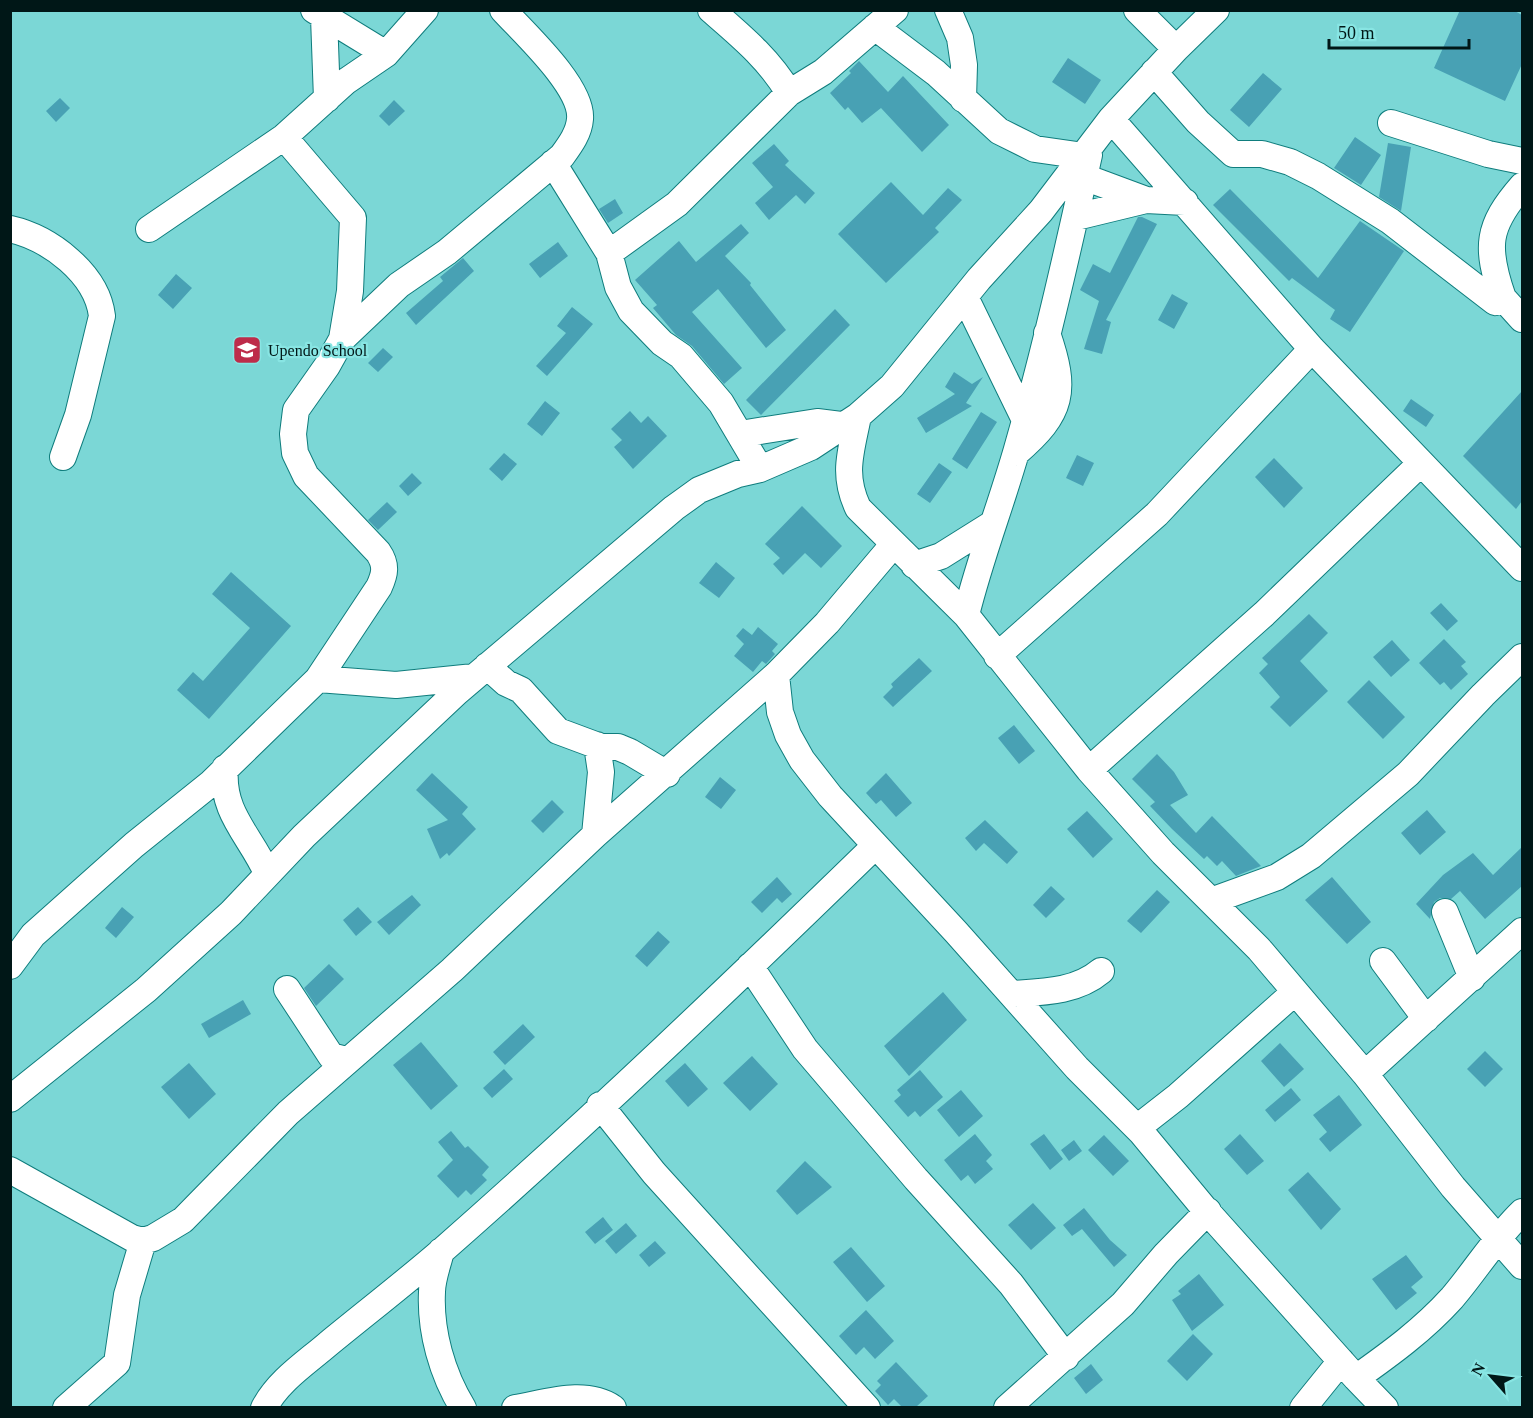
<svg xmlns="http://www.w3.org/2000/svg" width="1533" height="1418" viewBox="0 0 1533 1418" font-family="'Times New Roman',serif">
  <rect width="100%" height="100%" fill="#7bd7d6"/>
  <!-- building -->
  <path fill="#48a1b4" d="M 1460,10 L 1513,10 L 1522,15 L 1522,64 L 1505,101 L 1434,68 Z
    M 1068,58 L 1101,80 L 1085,104 L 1052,82 Z
    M 859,61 L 888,92 L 903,76 L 949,125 L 922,152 L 881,108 L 862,123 L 848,107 L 845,110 L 830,93 L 851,73 L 849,71 Z
    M 1263,73 L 1282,89 L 1249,127 L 1230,110 Z
    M 60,98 L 70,108 L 56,122 L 46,111 Z
    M 394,100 L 405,111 L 389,126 L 379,116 Z
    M 1355,137 L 1381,155 L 1361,185 L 1334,168 Z
    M 1388,143 L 1411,147 L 1401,211 L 1379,197 Z
    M 774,144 L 789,161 L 785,165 L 815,193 L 805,204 L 796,195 L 769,220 L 755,203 L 773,187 L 752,163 Z
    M 891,182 L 923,215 L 948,188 L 962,200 L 935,228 L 939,232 L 886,283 L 838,234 Z
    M 1230,189 L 1318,278 L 1360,221 L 1404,251 L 1350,332 L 1330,319 L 1335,310 L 1292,278 L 1289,281 L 1213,205 Z
    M 615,199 L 623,213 L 608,223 L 599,209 Z
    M 1138,217 L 1142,217 L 1157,224 L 1106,320 L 1111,322 L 1102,354 L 1084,349 L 1099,301 L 1080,290 L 1093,264 L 1110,273 Z
    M 741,224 L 749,233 L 725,256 L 751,283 L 750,285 L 786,330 L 766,348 L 718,289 L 692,312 L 742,368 L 724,384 L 692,346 L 676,335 L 653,308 L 657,305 L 635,280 L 679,241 L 696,262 Z
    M 558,242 L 568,256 L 540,278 L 529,264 Z
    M 463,258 L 474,271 L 416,325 L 406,313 L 443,281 L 440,277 Z
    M 176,274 L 192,288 L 173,309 L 158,295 Z
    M 1172,294 L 1188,303 L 1174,329 L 1158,320 Z
    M 572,307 L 593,324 L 547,376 L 536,366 L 566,333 L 557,326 Z
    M 835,309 L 850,325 L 761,415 L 746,400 Z
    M 383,348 L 393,357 L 378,372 L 368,363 Z
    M 954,372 L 972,384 L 983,377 L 966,403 L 972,406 L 926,433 L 917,418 L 955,394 L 945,387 Z
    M 1522,391 L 1522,501 L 1516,509 L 1463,456 Z
    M 1411,399 L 1434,415 L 1426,427 L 1403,411 Z
    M 545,401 L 560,413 L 542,436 L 527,424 Z
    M 630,411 L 641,423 L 648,416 L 667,436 L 633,469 L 614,447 L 622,440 L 611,429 Z
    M 981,412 L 997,422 L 967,469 L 952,459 Z
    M 504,453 L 517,464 L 502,481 L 489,469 Z
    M 1077,455 L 1094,463 L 1083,486 L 1066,478 Z
    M 1274,458 L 1303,488 L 1284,508 L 1255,477 Z
    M 939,463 L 952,472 L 930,503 L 917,494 Z
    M 412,473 L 422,483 L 408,496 L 399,486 Z
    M 387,502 L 397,512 L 378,530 L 368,520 Z
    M 802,506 L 842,546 L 821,568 L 805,553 L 783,575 L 773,564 L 780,558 L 765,544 Z
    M 716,562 L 735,578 L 719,598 L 699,583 Z
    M 231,572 L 291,626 L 209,719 L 177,690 L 193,672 L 203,681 L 250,628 L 212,594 Z
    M 1441,603 L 1458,621 L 1447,631 L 1430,613 Z
    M 1309,614 L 1328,633 L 1300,661 L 1328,691 L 1290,727 L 1270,707 L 1280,697 L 1259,673 L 1268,664 L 1262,658 Z
    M 758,627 L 778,644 L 772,651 L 775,654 L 766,664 L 762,661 L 753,672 L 734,656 L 744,644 L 736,636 L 743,628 L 752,635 Z
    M 1444,639 L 1466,662 L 1461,666 L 1468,674 L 1451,690 L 1444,682 L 1440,685 L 1419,663 Z
    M 1392,640 L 1410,660 L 1391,677 L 1373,657 Z
    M 919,658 L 932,671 L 893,707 L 883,697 L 893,687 L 891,684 Z
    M 1369,680 L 1405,717 L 1383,739 L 1347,702 Z
    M 1014,725 L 1035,751 L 1019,764 L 998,738 Z
    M 1157,754 L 1174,772 L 1188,795 L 1170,805 L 1196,833 L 1212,816 L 1261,866 L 1236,876 L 1222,861 L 1217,866 L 1207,856 L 1204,859 L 1172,829 L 1150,806 L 1155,802 L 1132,779 Z
    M 432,773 L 468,807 L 462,814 L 476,829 L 449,856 L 447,853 L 440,859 L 427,829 L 448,820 L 416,790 Z
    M 886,773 L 912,803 L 896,817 L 881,800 L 876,804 L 866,793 Z
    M 720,777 L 736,790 L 721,809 L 705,797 Z
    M 552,800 L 564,812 L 543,833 L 531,821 Z
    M 1427,810 L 1446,832 L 1420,855 L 1401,833 Z
    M 1087,811 L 1113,839 L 1093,858 L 1067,829 Z
    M 985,820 L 1018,852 L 1007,864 L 984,843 L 976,851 L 965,838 Z
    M 1522,847 L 1522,886 L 1485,919 L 1460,891 L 1451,899 L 1440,898 L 1434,902 L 1430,919 L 1416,904 L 1443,875 L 1473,853 L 1493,875 Z
    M 777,877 L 792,894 L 782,903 L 777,898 L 762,913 L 751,902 Z
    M 1332,877 L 1371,922 L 1347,944 L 1305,900 Z
    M 1051,886 L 1065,899 L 1046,918 L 1033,905 Z
    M 1157,890 L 1170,902 L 1141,933 L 1127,921 Z
    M 412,895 L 421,905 L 389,935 L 377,922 Z
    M 122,907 L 134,917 L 116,938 L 105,928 Z
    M 358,907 L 372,922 L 356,936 L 343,920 Z
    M 658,931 L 670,942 L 647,967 L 635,956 Z
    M 329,964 L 344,979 L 316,1006 L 304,988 Z
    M 943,992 L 967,1020 L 909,1076 L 884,1046 Z
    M 243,1000 L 251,1014 L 209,1038 L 201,1024 Z
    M 523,1024 L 535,1037 L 505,1065 L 493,1052 Z
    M 421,1042 L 458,1086 L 431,1110 L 393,1065 Z
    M 1280,1043 L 1304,1069 L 1284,1087 L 1261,1061 Z
    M 1485,1051 L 1503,1069 L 1485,1087 L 1467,1069 Z
    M 752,1056 L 778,1084 L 750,1111 L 723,1083 Z
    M 189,1063 L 216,1094 L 189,1119 L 161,1087 Z
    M 685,1063 L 708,1089 L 688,1107 L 665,1081 Z
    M 504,1069 L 513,1079 L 492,1098 L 483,1088 Z
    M 920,1070 L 943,1097 L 920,1117 L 915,1111 L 908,1117 L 894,1101 L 901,1095 L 897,1090 Z
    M 1291,1088 L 1301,1100 L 1275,1122 L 1265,1110 Z
    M 961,1090 L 983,1116 L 959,1137 L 937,1110 Z
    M 1339,1095 L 1362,1125 L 1330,1152 L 1319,1139 L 1327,1132 L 1313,1115 Z
    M 451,1131 L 465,1148 L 468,1146 L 489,1167 L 482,1175 L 487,1180 L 471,1195 L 466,1190 L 458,1198 L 437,1176 L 453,1160 L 438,1142 Z
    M 975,1134 L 992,1155 L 986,1161 L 993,1169 L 975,1184 L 968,1175 L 961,1181 L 944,1160 Z
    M 1044,1134 L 1063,1159 L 1050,1170 L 1030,1144 Z
    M 1240,1134 L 1264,1161 L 1247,1175 L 1224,1149 Z
    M 1104,1135 L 1129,1161 L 1113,1176 L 1088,1150 Z
    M 1074,1140 L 1082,1151 L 1069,1161 L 1061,1150 Z
    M 805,1161 L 832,1187 L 797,1215 L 776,1191 Z
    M 1308,1172 L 1341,1209 L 1321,1230 L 1288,1190 Z
    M 1033,1203 L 1056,1228 L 1031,1250 L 1008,1225 Z
    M 1084,1208 L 1110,1240 L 1127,1255 L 1114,1267 L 1082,1229 L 1072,1236 L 1063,1225 Z
    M 603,1217 L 613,1230 L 595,1244 L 585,1232 Z
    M 626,1223 L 637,1236 L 616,1254 L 605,1241 Z
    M 655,1241 L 666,1253 L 649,1267 L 639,1255 Z
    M 851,1247 L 885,1286 L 867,1302 L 833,1262 Z
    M 1406,1255 L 1423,1277 L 1411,1287 L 1417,1293 L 1396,1310 L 1372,1279 Z
    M 1199,1274 L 1224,1305 L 1192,1331 L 1172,1300 L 1181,1294 L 1178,1291 Z
    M 866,1310 L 894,1341 L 875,1359 L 864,1347 L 856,1355 L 839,1336 Z
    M 1193,1334 L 1213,1354 L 1187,1381 L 1167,1361 Z
    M 896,1362 L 928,1396 L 916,1407 L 902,1407 L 894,1399 L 888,1405 L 875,1391 L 881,1385 L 877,1381 Z
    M 1091,1364 L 1103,1380 L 1086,1394 L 1074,1378 Z"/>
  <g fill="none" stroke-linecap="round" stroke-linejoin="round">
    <!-- minor casing -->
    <g stroke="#0f7d7d" stroke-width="28">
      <path id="minor" d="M 314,10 L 386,54
        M 711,10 C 741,36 769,59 789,93
        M 948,10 L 960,38 L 964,65 L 963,99
        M 1137,10 L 1176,49
        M 324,17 L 327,99
        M 875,27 L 936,73 L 999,131 L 1035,149 L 1084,156
        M 1154,72 L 1198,122 L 1233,154 L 1262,154 L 1290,162 L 1318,176 L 1390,221 L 1495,302 L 1503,298 L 1522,319
        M 1111,119 L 1312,349 L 1522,568
        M 1391,123 L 1488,154 L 1522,161
        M 553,163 L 609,253 L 618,287 L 631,311 L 662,343 L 681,356 L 721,403 L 760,469
        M 1084,177 L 1146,200
        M 1076,217 L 1146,200 L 1185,202
        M 10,229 C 50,238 97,274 102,316 L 78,415 L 63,457
        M 149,229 L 284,137 L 345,82 L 386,54 L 425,10
        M 609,253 L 677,204 L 789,93 L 823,72 L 895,10
        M 965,297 L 1025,420
        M 1503,298 C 1485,247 1487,226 1522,186
        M 342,339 L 399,285 L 447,252 L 562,156 C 570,145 579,133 580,119 C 583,87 524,33 503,10
        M 858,416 C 851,452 842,474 858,508 L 966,615 L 1089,770 L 1163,853 L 1259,949 L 1365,1074 L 1453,1187 L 1522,1266
        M 740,434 L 817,422 L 841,425
        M 1016,453 C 1063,413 1067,391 1047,333
        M 914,565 L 941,556 L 992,524
        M 966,615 C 980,558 1001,505 1017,449 C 1045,352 1067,253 1089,155
        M 997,656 L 1157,514 L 1312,349
        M 487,666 L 506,683 L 521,690 L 558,731 L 601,747 L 618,747 L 630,752 L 667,774
        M 776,675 L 780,712 L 788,735 L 802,760 L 830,796 L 956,932 L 1077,1068 L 1141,1132 L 1204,1208 L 1356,1378 L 1385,1408
        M 318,679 L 396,685 L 474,677
        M 225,768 C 221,813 250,835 267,873
        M 1089,770 L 1264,614 L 1420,464
        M 595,835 L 601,772 L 597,745
        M 1211,901 L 1277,877 L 1311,856 L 1408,774 L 1483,695 L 1522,657
        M 1445,912 L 1472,978
        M 1383,961 L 1426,1019
        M 10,966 L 33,935 L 134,845 L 210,784 L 318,679 L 379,587 C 385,574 387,565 378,552 L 306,476 L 295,453 L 293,434 L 296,410 L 327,366 L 342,339 L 350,291 L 353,218 L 284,137
        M 750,966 L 805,1049 L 916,1179 L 1011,1284 L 1066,1357
        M 287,989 L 331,1056 L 347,1060
        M 1012,994 C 1043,992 1076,992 1101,971
        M 1365,1074 L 1522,931
        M 10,1099 L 146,990 L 231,913 L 304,836 L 457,692 L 674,508 L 699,490 L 738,474 L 760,469 L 811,447 L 858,416 L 892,386 L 979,279 L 1041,211 L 1111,119 L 1176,49 L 1216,10
        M 600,1105 L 654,1173 L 867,1408
        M 1137,1128 L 1178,1096 L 1295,992
        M 10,1170 L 132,1238 L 143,1241 L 153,1238 L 183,1220 L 288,1113 L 452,970 L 595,835 L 776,675 L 827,623 L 893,545
        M 441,1251 C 438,1264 432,1279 432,1292 C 430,1331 442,1374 463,1408
        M 1356,1378 C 1390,1354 1423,1330 1452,1298 C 1476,1270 1495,1238 1522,1212
        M 66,1408 L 117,1363 L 127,1295 L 143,1241
        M 264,1408 C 278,1381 306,1363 328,1344 C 367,1312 406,1282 444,1249 C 592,1119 734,983 875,846
        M 515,1408 C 546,1403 585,1389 613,1408
        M 1007,1408 L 1123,1304 L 1166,1254 L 1208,1211
        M 1303,1408 L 1341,1361"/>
    </g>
    <!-- minor -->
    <use href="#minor" stroke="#fff" stroke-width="26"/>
  </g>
  <!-- icons -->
  <defs>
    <g id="school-square" transform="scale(1.5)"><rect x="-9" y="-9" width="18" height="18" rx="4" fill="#bd2c4a" stroke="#88e5e3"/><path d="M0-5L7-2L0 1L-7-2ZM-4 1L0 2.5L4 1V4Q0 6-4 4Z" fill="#fff"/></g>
  </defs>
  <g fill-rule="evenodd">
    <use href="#school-square" x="247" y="350"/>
  </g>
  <g text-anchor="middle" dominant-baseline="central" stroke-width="4.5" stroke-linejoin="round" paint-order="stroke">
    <!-- poi labels -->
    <g font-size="16" fill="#001717" stroke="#88e5e3" text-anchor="start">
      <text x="268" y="350">Upendo School</text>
    </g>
  </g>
  <!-- border -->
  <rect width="1533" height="1418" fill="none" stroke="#001717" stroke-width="24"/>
  <!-- north arrow -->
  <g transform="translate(1491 1376) rotate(298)" stroke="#88e5e3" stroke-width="4.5" paint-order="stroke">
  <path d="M0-4.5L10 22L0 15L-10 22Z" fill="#001717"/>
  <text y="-9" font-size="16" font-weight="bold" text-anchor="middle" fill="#001717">N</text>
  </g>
  <!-- scale -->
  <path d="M1329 39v9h140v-9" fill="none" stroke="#001717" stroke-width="3"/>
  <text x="1338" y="39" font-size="18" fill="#001717" stroke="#88e5e3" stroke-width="4.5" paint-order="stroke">50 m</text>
</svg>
